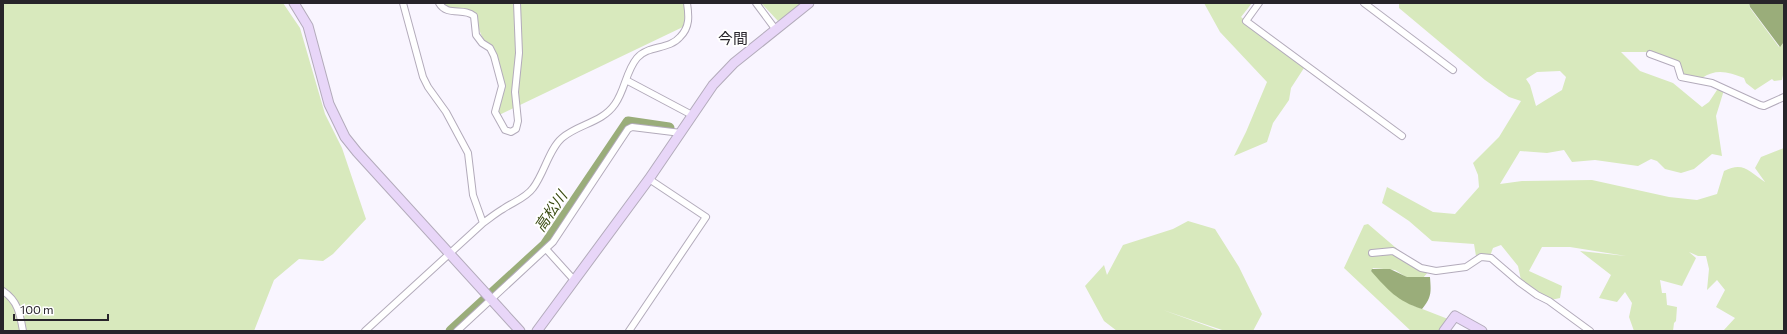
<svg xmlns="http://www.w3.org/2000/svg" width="1787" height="334" viewBox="0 0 1787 334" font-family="Commissioner,'Noto Sans JP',sans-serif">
  <rect width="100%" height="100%" fill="#f9f5ff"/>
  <!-- green -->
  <path fill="#d8e9bd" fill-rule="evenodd" d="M 3,3 L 283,3 L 300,28 L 325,114 L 342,148 L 366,219 L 333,254 L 323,261 L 299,259 L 274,280 L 254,331 L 3,331 Z
    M 441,3 L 685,3 L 685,26 L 497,116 L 502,86 L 474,17 L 448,11 Z
    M 761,3 L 807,3 L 778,21 Z
    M 1204,3 L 1252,3 L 1241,17 L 1304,68 L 1291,88 L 1289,100 L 1273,123 L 1267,142 L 1234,156 L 1246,132 L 1267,82 L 1220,32 Z
    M 1399,3 L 1749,3 L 1750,8 L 1779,47 L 1784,43 L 1784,70 L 1782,80 L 1774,81 L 1772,79 L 1755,90 L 1746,83 L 1744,78 C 1729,72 1716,68 1702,78 L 1682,75 L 1679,65 L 1651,52 L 1621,52 L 1640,71 L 1673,83 L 1702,107 L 1709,102 L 1719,87 L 1724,90 L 1716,116 L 1722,156 L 1712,154 L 1694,169 L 1681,173 L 1665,169 L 1657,161 L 1651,159 L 1638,166 L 1595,160 L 1572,162 L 1564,150 L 1547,153 L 1520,151 L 1500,184 L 1522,181 L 1592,180 L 1669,197 L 1697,200 L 1717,194 L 1724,171 C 1743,161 1749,171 1765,182 L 1755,168 L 1761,157 L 1784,148 L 1784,331 L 1723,331 L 1735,318 L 1716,307 L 1725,290 L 1717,280 L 1707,290 L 1709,269 L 1706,256 L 1698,256 L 1689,252 L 1696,258 L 1682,286 L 1660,280 L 1662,293 L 1666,293 L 1667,305 L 1677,307 L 1676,321 L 1674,323 L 1673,331 L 1634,331 L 1629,317 L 1632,303 L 1625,292 L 1617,302 L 1599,298 L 1611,275 L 1580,251 L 1626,256 L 1570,247 L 1542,247 L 1529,271 L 1562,286 L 1560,298 L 1551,300 L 1521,280 L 1518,266 L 1501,245 L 1493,248 L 1490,256 L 1476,256 L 1474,244 L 1432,241 L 1409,221 L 1382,203 L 1387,187 L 1433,212 L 1455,214 L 1479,187 L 1478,175 L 1473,163 L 1499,137 L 1521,101 L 1509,97 L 1485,80 L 1399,8 ZM 1560,71 L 1566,77 L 1562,90 L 1536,106 L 1530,85 L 1526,79 L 1537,72 Z
    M 1188,221 L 1215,229 L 1239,267 L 1262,314 L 1253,331 L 1225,331 L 1163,310 L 1221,331 L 1117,331 L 1104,321 L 1085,286 L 1104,265 L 1107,275 L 1123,245 L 1173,229 Z
    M 1368,224 L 1416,265 L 1430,270 L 1422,279 L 1416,283 L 1395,270 L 1373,268 L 1371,271 L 1412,305 L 1448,319 L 1438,331 L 1411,331 L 1344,268 L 1364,225 Z"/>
  <!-- water -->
  <path fill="#9aad7a" d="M 1749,3 L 1784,3 L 1784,42 L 1780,47 L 1750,7 Z
    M 1372,269 L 1390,269 L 1407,277 L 1430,277 C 1431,292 1432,297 1422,309 C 1397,301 1388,290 1371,271 Z"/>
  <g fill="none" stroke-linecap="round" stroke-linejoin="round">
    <!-- river -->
    <path stroke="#9aad7a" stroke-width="11" d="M 451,331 L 545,245 L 628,122 L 669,128"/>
    <!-- street casing -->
    <g stroke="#b3abbb" stroke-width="8">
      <path id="street" d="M 403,3 L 423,77 L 428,87 L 446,112 L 468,153 L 473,195 L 483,223
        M 439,3 C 447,17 464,7 474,16 L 476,35 L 482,43 L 490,48 L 494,56 L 502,86 L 495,112 L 505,130 L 511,132 L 516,129 L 518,121 L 515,92 L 519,53 L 517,3
        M 756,3 L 776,30
        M 1259,3 L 1246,21 L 1402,136
        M 1364,3 L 1453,70
        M 1650,54 L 1677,64 L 1681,77 L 1712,83 L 1760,105 L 1764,106 L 1784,97
        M 626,80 L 692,115
        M 546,249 L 574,280
        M 1372,253 L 1393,251 L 1421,268 L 1436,271 L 1466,267 L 1481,257 L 1491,258 L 1519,282 L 1537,295 L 1549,301 L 1590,331
        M 3,291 C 18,301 20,314 23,331
        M 365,331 L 483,223 C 490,218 496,213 503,209 C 513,202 526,198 533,188 C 544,174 549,149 562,138 C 578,124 602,123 615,104 C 625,90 626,71 637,58 C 648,45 669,50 680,37 C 690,27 689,16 687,3
        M 457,331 L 553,242 L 628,129 L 632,127 L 681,133
        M 629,331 L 706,217 L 649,179"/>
    </g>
    <!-- secondary casing -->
    <g stroke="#b3abbb" stroke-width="11">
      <path id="secondary" d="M 294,3 L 308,26 L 329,104 L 345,137 L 357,152 L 520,331
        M 537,331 L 649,179 L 713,85 L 734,63 L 809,3
        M 1444,331 L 1455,316 L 1482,331"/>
    </g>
    <!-- street -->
    <use href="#street" stroke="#fff" stroke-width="6"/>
    <!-- secondary -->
    <use href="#secondary" stroke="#e8d6f8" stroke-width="9"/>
  </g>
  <g text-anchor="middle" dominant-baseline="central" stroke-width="4" stroke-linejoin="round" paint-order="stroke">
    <!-- neighbourhood labels -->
    <g font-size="15" fill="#27242a" stroke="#fff">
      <text x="733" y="38">今間</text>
    </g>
    <!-- water labels -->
    <g font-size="15" font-style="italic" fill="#3a4b12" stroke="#fff">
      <text transform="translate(550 211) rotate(-56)">高松川</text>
    </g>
  </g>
  <!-- border -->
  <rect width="1787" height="334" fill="none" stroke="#27242a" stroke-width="8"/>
  <!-- scale -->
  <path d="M14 314v6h94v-6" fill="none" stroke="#27242a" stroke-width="2"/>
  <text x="20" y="314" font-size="12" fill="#27242a" stroke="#ffffff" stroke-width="3" paint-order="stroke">100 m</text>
</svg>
